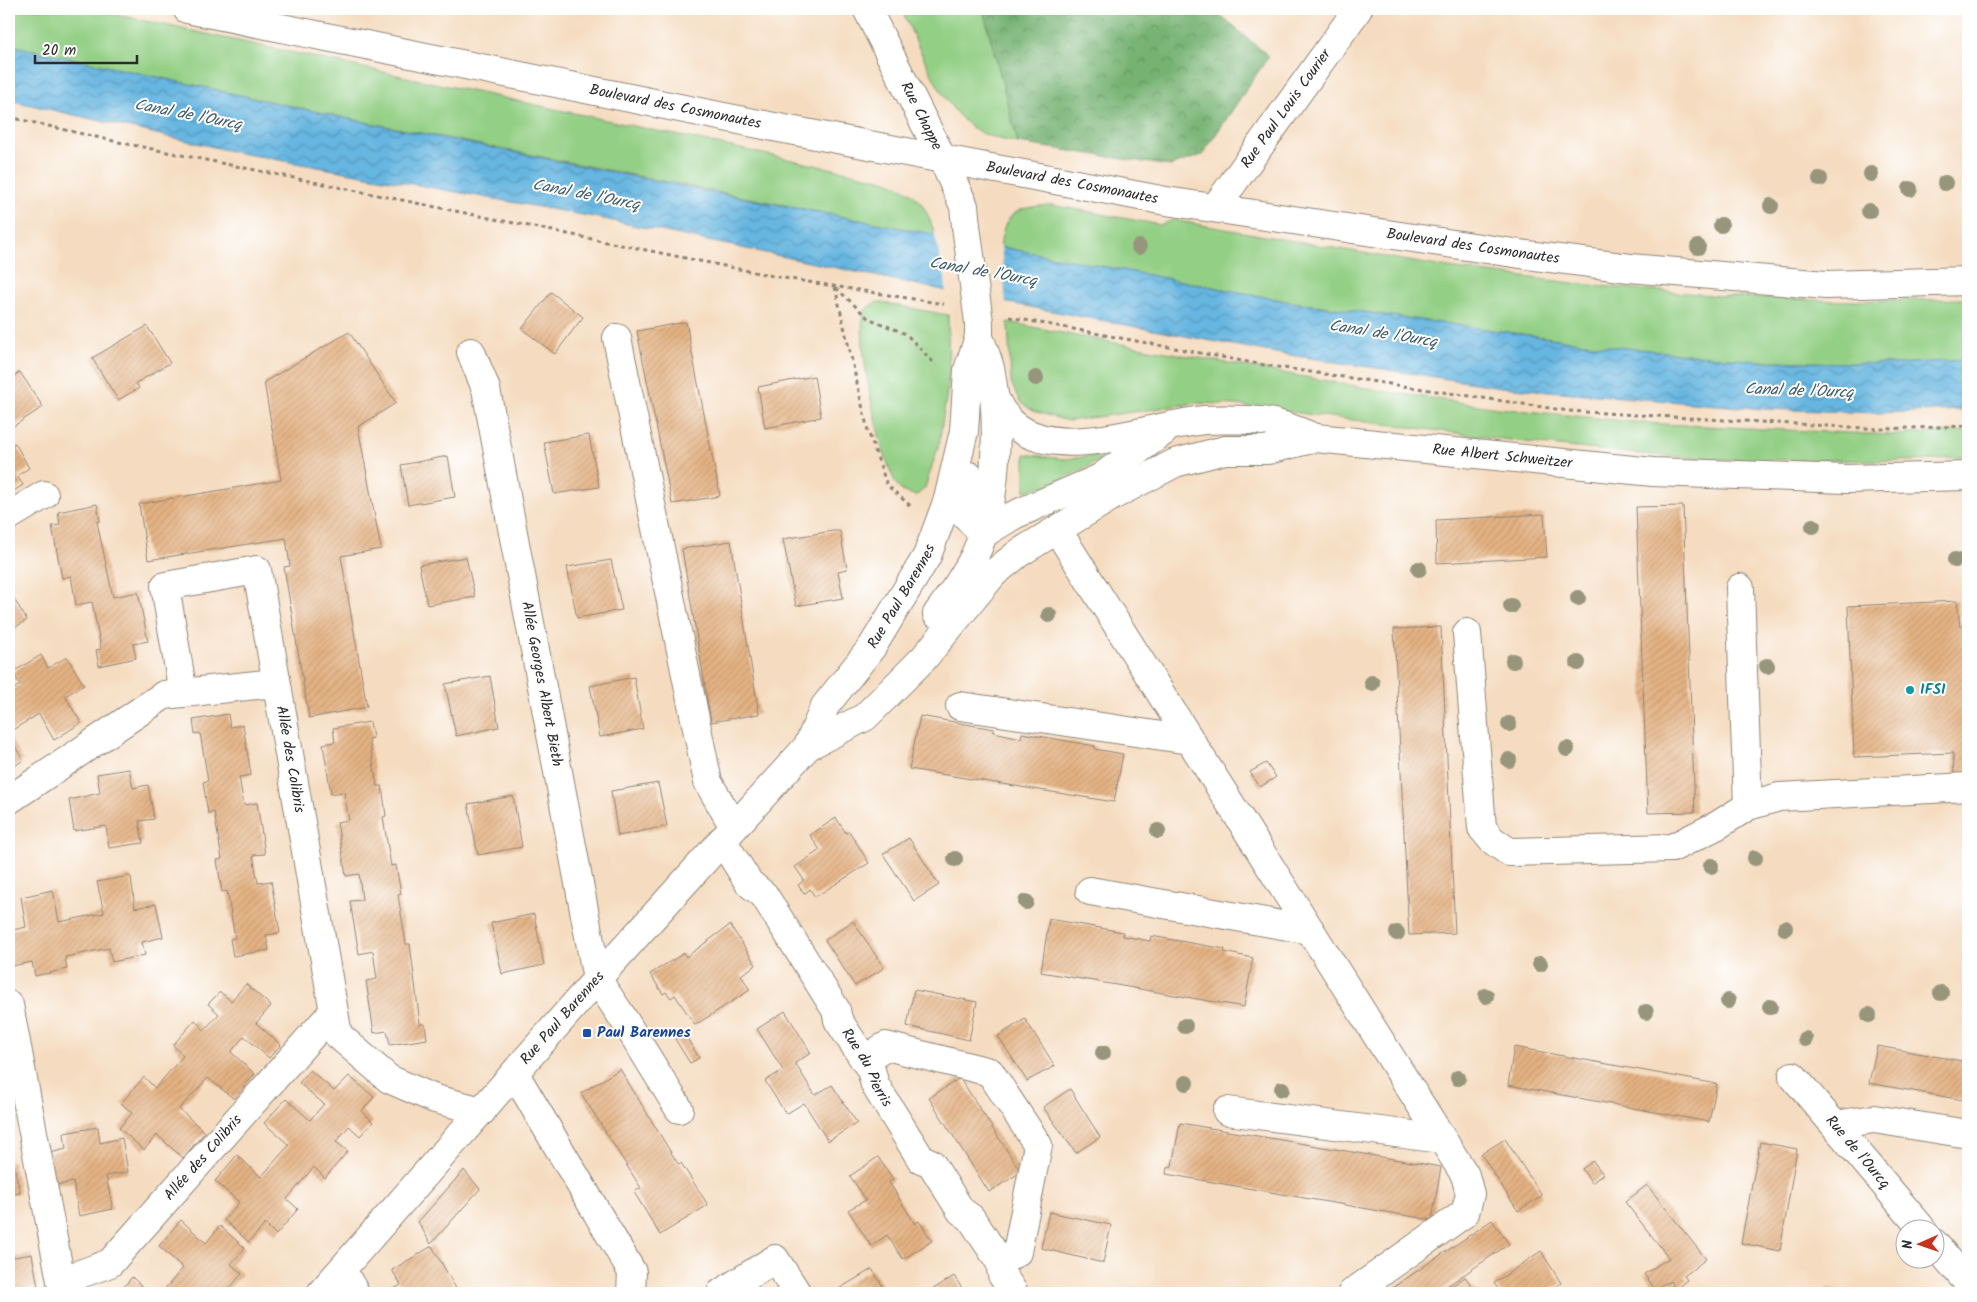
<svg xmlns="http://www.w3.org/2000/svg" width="1977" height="1302" viewBox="0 0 1977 1302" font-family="Kalam,sans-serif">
  <defs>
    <pattern id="forest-crowns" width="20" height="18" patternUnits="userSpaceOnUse" patternTransform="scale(1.25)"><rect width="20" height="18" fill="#76b272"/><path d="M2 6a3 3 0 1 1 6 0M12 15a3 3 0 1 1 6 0" fill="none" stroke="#61915e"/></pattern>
    <pattern id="water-waves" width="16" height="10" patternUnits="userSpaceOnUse" patternTransform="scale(1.25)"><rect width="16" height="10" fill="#66b6e1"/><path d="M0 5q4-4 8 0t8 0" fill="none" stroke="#5494b7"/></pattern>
    <pattern id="building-hatch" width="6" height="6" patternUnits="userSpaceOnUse" patternTransform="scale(1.25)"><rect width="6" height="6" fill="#e4b283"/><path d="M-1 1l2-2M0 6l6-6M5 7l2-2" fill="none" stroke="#c49971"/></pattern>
  </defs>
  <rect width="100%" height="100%" fill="#fff"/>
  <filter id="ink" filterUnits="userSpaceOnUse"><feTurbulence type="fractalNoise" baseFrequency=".02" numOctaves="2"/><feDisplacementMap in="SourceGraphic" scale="10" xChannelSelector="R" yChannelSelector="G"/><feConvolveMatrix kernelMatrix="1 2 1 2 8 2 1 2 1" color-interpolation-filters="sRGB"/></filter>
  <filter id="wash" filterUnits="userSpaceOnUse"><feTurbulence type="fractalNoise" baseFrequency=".0096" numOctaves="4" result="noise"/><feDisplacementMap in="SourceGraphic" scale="20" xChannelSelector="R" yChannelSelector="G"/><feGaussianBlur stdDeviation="1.12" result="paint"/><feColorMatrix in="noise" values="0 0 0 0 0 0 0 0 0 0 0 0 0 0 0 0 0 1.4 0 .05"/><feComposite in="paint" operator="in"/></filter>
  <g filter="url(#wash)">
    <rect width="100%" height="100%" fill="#f5dcc0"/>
    <!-- grass -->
    <path fill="#93cf84" stroke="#5f7d58" d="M 9,9 L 90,9 L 880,179 C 914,189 925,201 935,235 L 350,119 L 9,45 Z
      M 901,9 L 983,9 L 1018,143 C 1004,140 991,138 978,131 C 942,112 919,45 901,9 Z
      M 1052,205 L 1161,225 L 1173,220 L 1455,269 L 1599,286 L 1736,297 L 1839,301 L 1968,299 L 1968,360 L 1893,364 L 1757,361 L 1607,346 L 1291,302 L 1000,247 C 1004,211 1018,207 1052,205 Z
      M 878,302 L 948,315 L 949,379 L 939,444 L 925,488 L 916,496 C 912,494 905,493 902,491 C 882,475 855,337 864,314 C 866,307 872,304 878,302 Z
      M 1008,322 L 1077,336 L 1383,391 L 1498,408 L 1644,423 L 1766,429 L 1891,435 L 1968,431 L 1968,456 L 1922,461 L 1712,459 L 1639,454 L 1549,445 L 1236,405 L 1197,403 L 1068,421 L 1033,411 L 1020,402 L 1011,383 Z
      M 1025,454 L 1064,459 L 1107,455 C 1080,472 1056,484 1025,491 Z"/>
    <!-- forest -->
    <path fill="url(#forest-crowns)" stroke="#506e4e" d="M 983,9 L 1216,9 L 1217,13 L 1269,56 L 1202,155 L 1170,166 L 1018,143 Z"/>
    <!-- water -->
    <path fill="url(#water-waves)" stroke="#487086" d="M 9,45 L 350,119 L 686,187 L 1291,302 L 1607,346 L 1757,361 L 1893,364 L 1968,360 L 1968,410 L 1877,413 L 1764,409 L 1501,387 L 1276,353 L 966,295 L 594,217 L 235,152 L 9,100 Z"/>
    <!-- pier -->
    <path fill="#f5dcc0" d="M 934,232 L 1001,245 L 1006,305 L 946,293 L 945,277 Z"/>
    <g id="blocks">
      <!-- building -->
      <path fill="url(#building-hatch)" d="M 551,292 L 583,317 L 555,354 L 522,329 Z
        M 686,322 L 720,496 L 672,504 L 637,331 Z
        M 147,326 L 170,363 L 136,383 L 139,388 L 118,400 L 92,358 Z
        M 349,332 L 396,403 L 358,427 L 381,549 L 341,556 L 367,707 L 309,718 L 284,567 L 290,566 L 286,538 L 148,560 L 139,504 L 281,480 L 264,382 Z
        M 20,372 L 43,407 L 9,429 L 9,379 Z
        M 814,376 L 821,417 L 765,428 L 758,387 Z
        M 589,435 L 599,487 L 554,494 L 544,442 Z
        M 15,443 L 29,468 L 17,476 L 23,485 L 9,494 L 9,447 Z
        M 448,456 L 455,497 L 408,505 L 401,465 Z
        M 97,504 L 100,521 L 97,522 L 113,597 L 138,592 L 148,641 L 133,644 L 136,658 L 99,666 L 96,650 L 101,649 L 92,602 L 76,605 L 71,576 L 62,578 L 52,526 L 60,525 L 58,512 Z
        M 1683,506 L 1695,812 L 1648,813 L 1636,507 Z
        M 1544,514 L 1547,557 L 1437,563 L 1436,520 Z
        M 833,531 L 840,531 L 847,569 L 838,571 L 843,598 L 796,606 L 783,539 Z
        M 731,541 L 759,714 L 711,722 L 682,549 Z
        M 466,557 L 475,597 L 427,605 L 419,565 Z
        M 611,560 L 622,610 L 577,618 L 567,567 Z
        M 9,591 L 27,620 L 9,631 Z
        M 1957,601 L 1960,626 L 1968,626 L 1968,775 L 1954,776 L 1953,753 L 1854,757 L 1848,606 Z
        M 1441,627 L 1455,933 L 1409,935 L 1394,629 Z
        M 41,655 L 48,668 L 67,657 L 84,685 L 65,696 L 81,723 L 54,740 L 39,714 L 9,732 L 9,692 L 20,685 L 13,672 Z
        M 490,676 L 499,727 L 456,736 L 445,684 Z
        M 634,677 L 643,729 L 600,737 L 590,686 Z
        M 228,714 L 230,727 L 243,725 L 251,775 L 239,777 L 244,805 L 257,803 L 265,854 L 253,855 L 258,883 L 271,881 L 280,933 L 266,935 L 269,950 L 233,956 L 230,939 L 235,938 L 227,891 L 222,892 L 217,860 L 222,859 L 214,812 L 208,813 L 203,782 L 208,781 L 200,733 L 195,734 L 193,720 Z
        M 920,716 L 994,729 L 994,732 L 1021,738 L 1022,733 L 1095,746 L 1095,749 L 1123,754 L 1114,802 L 909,769 Z
        M 370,722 L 373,738 L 369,739 L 377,786 L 382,786 L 386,816 L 383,817 L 391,866 L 396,865 L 401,894 L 398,895 L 406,944 L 410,944 L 420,1024 L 425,1024 L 427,1039 L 390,1045 L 387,1031 L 374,1033 L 366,981 L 377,979 L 373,951 L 359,954 L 350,901 L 362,900 L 359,874 L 346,876 L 337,822 L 349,820 L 344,792 L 331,794 L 323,744 L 335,742 L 333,728 Z
        M 9,736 L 23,760 L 9,770 Z
        M 1266,763 L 1276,777 L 1260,787 L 1250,772 Z
        M 129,769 L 133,788 L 148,785 L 154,819 L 139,821 L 143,843 L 109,848 L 106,826 L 74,831 L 69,800 L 100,793 L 97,774 Z
        M 658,783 L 667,826 L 618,836 L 611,791 Z
        M 513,796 L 522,847 L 478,855 L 468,804 Z
        M 836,818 L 846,833 L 849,831 L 869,863 L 815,897 L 810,889 L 804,894 L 798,885 L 804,880 L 795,867 L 820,850 L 810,835 Z
        M 909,838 L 939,885 L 914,901 L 883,854 Z
        M 129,876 L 131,877 L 135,908 L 156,904 L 163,937 L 142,942 L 145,955 L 112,962 L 109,948 L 65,957 L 67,969 L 35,976 L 32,962 L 12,966 L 9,931 L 26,927 L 21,897 L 53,890 L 59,922 L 104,913 L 97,882 Z
        M 534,914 L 544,965 L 502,974 L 491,923 Z
        M 1049,919 L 1123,932 L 1123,936 L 1150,941 L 1151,936 L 1225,949 L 1224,952 L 1253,958 L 1244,1007 L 1041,972 Z
        M 853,921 L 884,968 L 855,986 L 825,940 Z
        M 730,925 L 756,965 L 741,975 L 750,990 L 695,1025 L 675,995 L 671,998 L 666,992 L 663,994 L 650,974 L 684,953 L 686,957 Z
        M 246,984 L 271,1006 L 256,1023 L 281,1045 L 269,1058 L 244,1036 L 231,1052 L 255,1074 L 234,1099 L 208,1078 L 179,1109 L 205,1132 L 183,1158 L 157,1135 L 144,1150 L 119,1128 L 132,1113 L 121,1103 L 144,1077 L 155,1088 L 183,1056 L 173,1045 L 195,1020 L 204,1030 L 219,1014 L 208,1004 L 220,992 L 231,1001 Z
        M 914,990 L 977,1002 L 969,1040 L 907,1026 Z
        M 785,1011 L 811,1053 L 795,1063 L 815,1095 L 832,1085 L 857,1123 L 828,1141 L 804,1103 L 786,1114 L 765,1081 L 783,1070 L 757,1029 Z
        M 1025,1019 L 1055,1066 L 1027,1081 L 998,1036 Z
        M 684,1033 L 699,1058 L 690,1063 L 675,1039 Z
        M 1877,1046 L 1968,1062 L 1968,1101 L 1869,1083 Z
        M 1514,1047 L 1717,1084 L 1709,1122 L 1508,1085 Z
        M 620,1069 L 678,1164 L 681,1163 L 708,1205 L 660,1235 L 634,1192 L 641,1188 L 581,1093 Z
        M 310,1070 L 334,1091 L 349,1076 L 374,1097 L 362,1111 L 373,1122 L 360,1136 L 349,1126 L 336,1142 L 348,1151 L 325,1178 L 314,1167 L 287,1199 L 298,1209 L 276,1235 L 265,1224 L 249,1242 L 224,1220 L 239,1202 L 215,1181 L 237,1155 L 261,1177 L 289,1145 L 264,1123 L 286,1099 L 310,1120 L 324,1104 L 299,1083 Z
        M 960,1078 L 1021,1172 L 989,1192 L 929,1098 Z
        M 1070,1089 L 1100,1137 L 1076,1153 L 1043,1107 Z
        M 1180,1123 L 1441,1167 L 1432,1220 L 1166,1174 L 1167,1168 L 1172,1166 Z
        M 98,1127 L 100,1143 L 122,1138 L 128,1172 L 106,1176 L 113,1209 L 79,1216 L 73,1182 L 52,1186 L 46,1154 L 66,1149 L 64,1133 Z
        M 1505,1139 L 1542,1196 L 1518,1211 L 1481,1154 Z
        M 1760,1142 L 1797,1149 L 1780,1251 L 1741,1243 Z
        M 878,1157 L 893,1179 L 889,1182 L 915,1224 L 919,1221 L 932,1241 L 903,1259 L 887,1235 L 871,1246 L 848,1210 L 866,1200 L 850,1176 Z
        M 9,1161 L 13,1161 L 20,1193 L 9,1195 Z
        M 1593,1161 L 1603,1174 L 1592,1183 L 1582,1169 Z
        M 464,1170 L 480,1189 L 431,1244 L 418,1222 Z
        M 1647,1185 L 1706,1259 L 1684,1276 L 1687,1280 L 1676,1289 L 1670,1281 L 1655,1289 L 1644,1274 L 1669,1258 L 1625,1202 Z
        M 1049,1212 L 1111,1225 L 1103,1263 L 1041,1248 Z
        M 181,1220 L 206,1243 L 220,1226 L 245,1248 L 231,1264 L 242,1274 L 225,1293 L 212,1293 L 208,1290 L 206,1293 L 161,1293 L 183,1268 L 159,1246 Z
        M 1492,1220 L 1509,1244 L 1437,1293 L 1385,1293 Z
        M 432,1246 L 458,1292 L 392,1293 L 390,1291 L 401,1285 L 392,1270 Z
        M 1541,1251 L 1561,1283 L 1546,1293 L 1501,1293 L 1494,1283 Z
        M 32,1254 L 38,1287 L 9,1292 L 9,1258 Z
        M 872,1269 L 887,1293 L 832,1293 Z
        M 954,1276 L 965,1293 L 927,1293 Z
        M 132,1277 L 149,1293 L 119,1293 Z
        M 1465,1277 L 1478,1293 L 1441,1293 Z
        M 1826,1289 L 1847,1292 L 1847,1293 L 1825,1293 Z"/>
    </g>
  </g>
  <g filter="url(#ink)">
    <use href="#blocks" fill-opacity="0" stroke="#908476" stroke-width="1"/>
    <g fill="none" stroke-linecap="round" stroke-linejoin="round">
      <!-- minor casing -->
      <g stroke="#908476" stroke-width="30">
        <g id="minor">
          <path id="s1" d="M 187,9 L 779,128 L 1166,201 L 1527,255 L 1630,268 L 1826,285 L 1968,281"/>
          <path id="s2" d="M 867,9 L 943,160 L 964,206 L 966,226"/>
          <path id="s3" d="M 1215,208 L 1358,9"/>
          <path d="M 617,338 L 708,782 L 734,827"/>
          <path id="s4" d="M 471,352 L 486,389 L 597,979 L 623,1018 L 679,1109"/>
          <path d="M 994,396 C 997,402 1000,410 1005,415 C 1045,469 1151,425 1204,420 C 1219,419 1259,419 1273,423 C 1287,426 1302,433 1316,438"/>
          <path d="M 969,476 L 962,511 L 983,534"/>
          <path d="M 9,516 L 44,495"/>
          <path d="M 1058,531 L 1465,1175 L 1470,1194 L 1465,1213 L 1352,1293"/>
          <path d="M 983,534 L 1014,515 L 1100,478 L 1163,432"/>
          <path d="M 1740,588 L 1748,806"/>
          <path d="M 937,614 C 951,595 964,577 974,557 C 997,510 1000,424 991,373 C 989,361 983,348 979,337"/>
          <path d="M 1467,633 L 1482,828 L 1492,840 L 1509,852 L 1672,848 L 1718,825 L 1748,806 L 1779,797 L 1968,787"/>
          <path id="s5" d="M 183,693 L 165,586 L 257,570 L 338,1035 L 389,1079 L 435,1099 L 482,1111"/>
          <path d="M 960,706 L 1189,740"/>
          <path id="s6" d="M 808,746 L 865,717 L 924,658 L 994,573 L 1019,553 L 1114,495 L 1175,463 L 1225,450 L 1268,450 L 1316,438 L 1653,472 L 1847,479 L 1968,476"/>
          <path d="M 9,800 L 164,695 L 275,683"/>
          <path id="s7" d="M 722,840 L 749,883 L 764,895 L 836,1010 L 838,1020 L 871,1070 L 875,1085 L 921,1159 L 931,1163 L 961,1211 L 971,1218 L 1000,1262 L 1002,1275 L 1014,1293"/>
          <path d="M 1090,891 L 1310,930"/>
          <path d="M 9,1005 L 61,1281"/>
          <path d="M 865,1059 L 886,1046 L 990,1072 L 1038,1145 L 1017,1252 L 1000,1262"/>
          <path d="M 515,1074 L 632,1272 L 631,1293"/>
          <path id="s8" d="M 1793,1076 L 1923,1230"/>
          <path d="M 1227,1111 L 1442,1139"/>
          <path d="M 1835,1125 L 1874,1119 L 1968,1134"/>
          <path d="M 1934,1243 L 1968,1283"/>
          <path d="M 342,1270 L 355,1293"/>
          <path id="s9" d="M 63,1293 L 61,1281 L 110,1263 L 332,1013"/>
          <path id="s10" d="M 321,1293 L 597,979 L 808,746 L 825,706 L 872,647 L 927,556 L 948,499 L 964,431 L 968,370 L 979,337 L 979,322"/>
          <path d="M 721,1293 L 775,1259 L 797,1293"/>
        </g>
      </g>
      <!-- path -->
      <path stroke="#908476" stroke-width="3" stroke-dasharray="4 4" stroke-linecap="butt" d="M 9,117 L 118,142 L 778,277 L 944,304
        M 835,287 L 868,431 L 887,485 L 913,508
        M 836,288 L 868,318 L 906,334 L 936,365
        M 1009,317 L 1264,365 L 1569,411 L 1882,429 L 1968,426"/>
      <!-- minor -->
      <use href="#minor" stroke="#fff" stroke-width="28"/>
      <!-- minor-bridge casing -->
      <g stroke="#908476" stroke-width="30" stroke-linecap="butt">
        <path id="minor-bridge" d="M 966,226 L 979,322"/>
      </g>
      <!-- minor-bridge -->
      <use href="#minor-bridge" stroke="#fff" stroke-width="28"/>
    </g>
    <!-- trees -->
    <g fill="#97967d">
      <circle cx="1871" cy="174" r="8"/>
      <circle cx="1820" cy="179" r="8"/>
      <circle cx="1945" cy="183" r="8"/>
      <circle cx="1910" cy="189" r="8"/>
      <circle cx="1771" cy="206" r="8"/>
      <circle cx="1869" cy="211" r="8"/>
      <circle cx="1721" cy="225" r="8"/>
      <circle cx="1139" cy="247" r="8"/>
      <circle cx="1698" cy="247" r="8"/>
      <circle cx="1036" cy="378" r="8"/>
      <circle cx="1813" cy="526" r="8"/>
      <circle cx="1955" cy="560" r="8"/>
      <circle cx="1419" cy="569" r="8"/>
      <circle cx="1578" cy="598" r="8"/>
      <circle cx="1511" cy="606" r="8"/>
      <circle cx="1049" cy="615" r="8"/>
      <circle cx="1513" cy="661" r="8"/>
      <circle cx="1578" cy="663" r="8"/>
      <circle cx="1767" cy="666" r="8"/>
      <circle cx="1372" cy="683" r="8"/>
      <circle cx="1509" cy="724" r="8"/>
      <circle cx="1567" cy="749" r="8"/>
      <circle cx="1509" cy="760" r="8"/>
      <circle cx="1158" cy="831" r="8"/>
      <circle cx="1755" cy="858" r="8"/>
      <circle cx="955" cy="859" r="8"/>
      <circle cx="1711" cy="866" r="8"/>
      <circle cx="1026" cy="902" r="8"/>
      <circle cx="1785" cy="928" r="8"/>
      <circle cx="1397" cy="933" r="8"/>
      <circle cx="1540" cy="964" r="8"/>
      <circle cx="1941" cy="993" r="8"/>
      <circle cx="1486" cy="996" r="8"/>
      <circle cx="1728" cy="1001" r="8"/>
      <circle cx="1770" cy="1007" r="8"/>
      <circle cx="1646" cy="1012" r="8"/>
      <circle cx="1869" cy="1015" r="8"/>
      <circle cx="1185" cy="1026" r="8"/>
      <circle cx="1805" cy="1039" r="8"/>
      <circle cx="1103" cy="1053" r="8"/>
      <circle cx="1458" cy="1078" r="8"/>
      <circle cx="1186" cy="1083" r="8"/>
      <circle cx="1282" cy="1089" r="8"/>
    </g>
  </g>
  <!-- markers -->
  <circle fill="#0f9aa8" stroke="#fff" stroke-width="2" cx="1910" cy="690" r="5"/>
  <rect fill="#1a4fb4" stroke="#fff" stroke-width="2" x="582" y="1028" width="10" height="10" rx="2.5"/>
  <g text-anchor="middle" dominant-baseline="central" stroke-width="4" stroke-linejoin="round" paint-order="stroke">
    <!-- street labels -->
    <g font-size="15" fill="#2b2b2b" stroke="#fff">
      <text stroke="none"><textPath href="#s1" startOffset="498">Boulevard des Cosmonautes</textPath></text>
      <text stroke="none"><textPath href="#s3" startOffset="122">Rue Paul Louis Courier</textPath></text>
      <text stroke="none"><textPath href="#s2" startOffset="120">Rue Chappe</textPath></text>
      <text stroke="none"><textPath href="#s1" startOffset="902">Boulevard des Cosmonautes</textPath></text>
      <text stroke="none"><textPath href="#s1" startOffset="1308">Boulevard des Cosmonautes</textPath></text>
      <text stroke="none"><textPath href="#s6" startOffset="801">Rue Albert Schweitzer</textPath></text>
      <text stroke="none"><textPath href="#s10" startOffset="910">Rue Paul Barennes</textPath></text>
      <text stroke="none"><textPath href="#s4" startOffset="340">Allée Georges Albert Bieth</textPath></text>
      <text stroke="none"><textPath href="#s5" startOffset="394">Allée des Colibris</textPath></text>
      <text stroke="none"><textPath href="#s10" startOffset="366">Rue Paul Barennes</textPath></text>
      <text stroke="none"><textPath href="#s7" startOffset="272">Rue du Pierris</textPath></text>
      <text stroke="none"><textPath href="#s8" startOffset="100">Rue de l'Ourcq</textPath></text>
      <text stroke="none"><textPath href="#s9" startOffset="205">Allée des Colibris</textPath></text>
    </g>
    <!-- culture labels -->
    <g font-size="15" font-weight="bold" fill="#0d838f" stroke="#fff" text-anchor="start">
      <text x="1920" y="690">IFSI</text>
    </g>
    <!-- transit labels -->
    <g font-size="15" font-weight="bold" fill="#164399" stroke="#fff" text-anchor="start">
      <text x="597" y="1033">Paul Barennes</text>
    </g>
    <!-- water labels -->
    <g font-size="16" font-style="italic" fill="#405c6b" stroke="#fff">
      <text transform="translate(188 115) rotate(11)">Canal de l'Ourcq</text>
      <text transform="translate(586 195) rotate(11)">Canal de l'Ourcq</text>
      <text transform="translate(983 272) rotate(10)">Canal de l'Ourcq</text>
      <text transform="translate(1383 334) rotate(9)">Canal de l'Ourcq</text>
      <text transform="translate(1799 391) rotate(2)">Canal de l'Ourcq</text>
    </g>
  </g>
  <!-- margin -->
  <rect width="1977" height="1302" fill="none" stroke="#fff" stroke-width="30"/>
  <!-- north arrow -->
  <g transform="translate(1920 1244) rotate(268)"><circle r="24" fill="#ffffff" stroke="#aaaaaa"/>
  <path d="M0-4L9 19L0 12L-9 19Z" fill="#c8321e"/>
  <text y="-8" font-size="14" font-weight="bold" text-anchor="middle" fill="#2b2b2b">N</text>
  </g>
  <!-- scale -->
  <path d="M35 55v8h102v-8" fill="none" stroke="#2b2b2b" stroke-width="2.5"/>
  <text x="42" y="55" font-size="15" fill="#2b2b2b" stroke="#ffffff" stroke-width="4" paint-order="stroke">20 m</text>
</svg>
